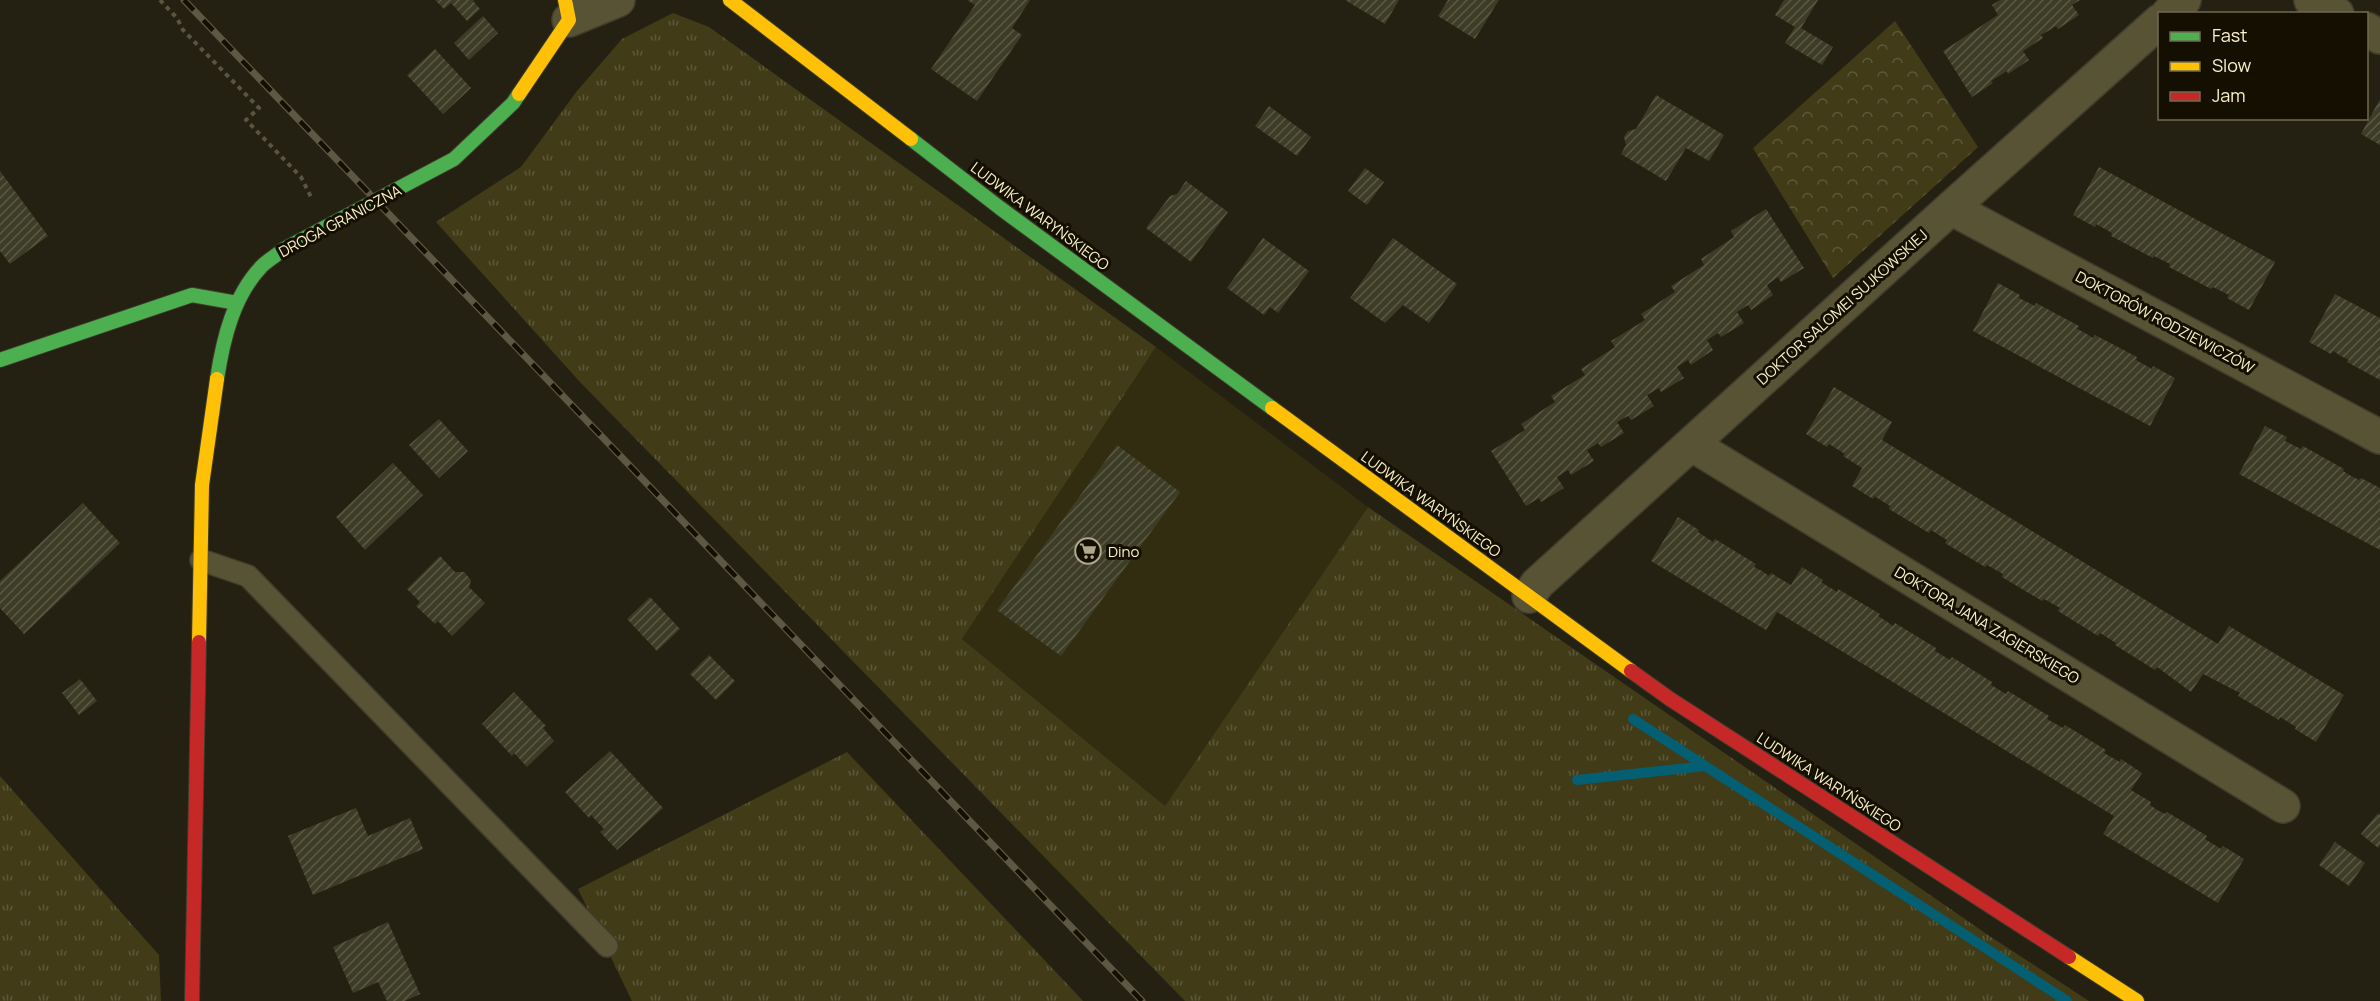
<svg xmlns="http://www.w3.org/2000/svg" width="2380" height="1001" viewBox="0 0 2380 1001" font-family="Manrope,sans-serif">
  <defs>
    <pattern id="grass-tufts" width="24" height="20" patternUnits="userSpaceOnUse" patternTransform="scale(1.5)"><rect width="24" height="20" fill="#413b18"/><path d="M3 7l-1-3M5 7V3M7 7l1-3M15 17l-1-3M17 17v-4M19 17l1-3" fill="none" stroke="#5d5838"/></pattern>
    <pattern id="park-crowns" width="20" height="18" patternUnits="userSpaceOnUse" patternTransform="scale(1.5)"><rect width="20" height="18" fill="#413b18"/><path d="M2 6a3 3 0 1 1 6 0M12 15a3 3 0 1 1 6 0" fill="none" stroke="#5d5838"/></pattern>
    <pattern id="building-hatch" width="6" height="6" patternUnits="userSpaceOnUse" patternTransform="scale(1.5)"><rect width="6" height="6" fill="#3d3d27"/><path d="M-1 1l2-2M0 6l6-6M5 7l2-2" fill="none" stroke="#5a5a45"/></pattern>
  </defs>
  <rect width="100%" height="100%" fill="#242112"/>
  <!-- built -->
  <path fill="#322d10" d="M 1156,347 L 1368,507 L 1165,806 L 962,639 Z"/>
  <!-- grass -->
  <path fill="url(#grass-tufts)" d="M 673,13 L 709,27 L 1156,347 L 962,639 L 1165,806 L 1368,507 L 1991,937 L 2089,1001 L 1185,1001 L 579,381 L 436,222 L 521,167 L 577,91 L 622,39 Z
    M 847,752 L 1070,987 L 1083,1001 L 632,1001 L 578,889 Z
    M 0,776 L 159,955 L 161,1001 L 0,1001 Z"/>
  <!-- park -->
  <path fill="url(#park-crowns)" d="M 1895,21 L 1978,147 L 1833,278 L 1753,148 Z"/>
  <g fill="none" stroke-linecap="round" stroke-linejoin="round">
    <!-- stream -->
    <path stroke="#035f71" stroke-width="10" d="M 1633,719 L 2067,1001
      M 1577,780 L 1705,766"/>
  </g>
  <!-- building -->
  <path fill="url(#building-hatch)" d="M 435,0 L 474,0 L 473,1 L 480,9 L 467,21 L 451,3 L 444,9 Z
    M 967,0 L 1030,0 L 1012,28 L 1022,35 L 977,101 L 931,69 L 975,5 Z
    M 1345,0 L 1399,0 L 1385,24 Z
    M 1448,0 L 1499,0 L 1475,39 L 1438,16 Z
    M 1784,0 L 1818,0 L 1801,28 L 1833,47 L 1822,65 L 1785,43 L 1795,27 L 1775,15 Z
    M 2000,0 L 2080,0 L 2072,5 L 2079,15 L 2058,29 L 2056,26 L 2048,31 L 2041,35 L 2043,38 L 2023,51 L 2029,60 L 2008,74 L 2007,71 L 1991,81 L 1993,83 L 1972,97 L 1943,51 L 1998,15 L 1992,5 Z
    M 483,16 L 498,33 L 469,60 L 454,43 Z
    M 435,49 L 471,88 L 443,114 L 407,75 Z
    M 1656,95 L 1724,135 L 1709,161 L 1686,148 L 1666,181 L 1621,154 L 1626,145 L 1624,137 L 1628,131 L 1636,129 Z
    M 2380,99 L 2380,145 L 2361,134 Z
    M 1269,106 L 1311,137 L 1297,156 L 1255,126 Z
    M 2099,167 L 2275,262 L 2249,310 L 2227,298 L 2229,295 L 2213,287 L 2211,289 L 2169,267 L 2170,264 L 2154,256 L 2153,258 L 2111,236 L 2112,233 L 2096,224 L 2095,227 L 2073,215 Z
    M 1365,168 L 1384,182 L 1367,205 L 1348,191 Z
    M 0,171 L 48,236 L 10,264 L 0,251 Z
    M 1186,181 L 1228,212 L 1191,262 L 1146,228 L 1170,196 L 1177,194 Z
    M 1766,209 L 1804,268 L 1781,282 L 1778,277 L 1767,285 L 1773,295 L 1751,310 L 1748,305 L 1737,312 L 1744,323 L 1721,337 L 1718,333 L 1707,340 L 1713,350 L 1691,365 L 1688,360 L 1677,367 L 1684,378 L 1661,392 L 1659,388 L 1647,395 L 1654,406 L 1631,420 L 1628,416 L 1617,422 L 1624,433 L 1601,447 L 1598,443 L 1587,450 L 1594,461 L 1571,475 L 1568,470 L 1557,477 L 1564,488 L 1541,502 L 1539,498 L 1526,506 L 1491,451 L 1525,430 L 1521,424 L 1555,402 L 1551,396 L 1585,375 L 1581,369 L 1615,347 L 1611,341 L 1645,320 L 1641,314 L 1675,292 L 1671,286 L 1704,265 L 1701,259 L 1734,237 L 1731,231 Z
    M 1263,238 L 1309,271 L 1278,313 L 1270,307 L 1264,315 L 1227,288 Z
    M 1393,238 L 1457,284 L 1429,323 L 1403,305 L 1385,323 L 1350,298 Z
    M 1998,283 L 2020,295 L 2019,298 L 2035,306 L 2036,303 L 2079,326 L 2077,329 L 2085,333 L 2093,338 L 2095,335 L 2137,357 L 2136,360 L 2143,364 L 2152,369 L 2153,366 L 2175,378 L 2150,426 L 1973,331 Z
    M 2335,294 L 2380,318 L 2380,380 L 2347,362 L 2349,360 L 2341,356 L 2333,351 L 2331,354 L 2309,342 Z
    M 1834,387 L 1892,422 L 1882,440 L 2218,644 L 2229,626 L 2344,695 L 2316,742 L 2295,729 L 2296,727 L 2280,717 L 2279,720 L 2238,696 L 2240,693 L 2203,674 L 2191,692 L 2157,667 L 2155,670 L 2115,645 L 2116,643 L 2100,633 L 2098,636 L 2058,611 L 2060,608 L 2044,599 L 2042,601 L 2002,577 L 2003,574 L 1987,565 L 1985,567 L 1945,543 L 1947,540 L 1931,530 L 1929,533 L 1889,509 L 1890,506 L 1874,496 L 1873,499 L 1852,486 L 1862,468 L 1843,456 L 1845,454 L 1829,444 L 1827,447 L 1806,434 Z
    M 439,419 L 468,451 L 439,478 L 409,445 Z
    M 2265,426 L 2287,437 L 2285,441 L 2301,449 L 2303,446 L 2344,469 L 2343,471 L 2351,476 L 2359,480 L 2361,478 L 2380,488 L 2380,550 L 2239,474 Z
    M 1117,445 L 1180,492 L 1061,656 L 997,610 Z
    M 393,463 L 423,495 L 365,550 L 336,517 Z
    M 83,503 L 120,543 L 24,634 L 0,608 L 0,581 Z
    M 1678,517 L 1699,530 L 1698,532 L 1713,542 L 1715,539 L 1756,564 L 1754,567 L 1762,571 L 1769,576 L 1771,573 L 1791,585 L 1802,567 L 1823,580 L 1821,582 L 1837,592 L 1838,589 L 1880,614 L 1878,616 L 1886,621 L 1893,626 L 1895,623 L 1936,648 L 1935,651 L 1950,660 L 1952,657 L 1992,682 L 1991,685 L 2006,694 L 2008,691 L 2049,716 L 2047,719 L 2063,728 L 2065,725 L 2106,750 L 2104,753 L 2120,762 L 2121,759 L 2142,773 L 2131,790 L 2151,802 L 2150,805 L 2157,810 L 2165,814 L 2167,812 L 2207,836 L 2205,839 L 2221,849 L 2223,846 L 2244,859 L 2218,903 L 2103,834 L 2114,816 L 1777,612 L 1766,630 L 1651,561 Z
    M 440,556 L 455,572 L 464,572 L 471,580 L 469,587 L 485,603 L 452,636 L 438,621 L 435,624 L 416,606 L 420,602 L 407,589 Z
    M 650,597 L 680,629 L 657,651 L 627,619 Z
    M 709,655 L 735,681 L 716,700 L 690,674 Z
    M 80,679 L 97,701 L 79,715 L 62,693 Z
    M 514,692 L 546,726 L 543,728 L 554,741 L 527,767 L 514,753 L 512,756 L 482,724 Z
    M 610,751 L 663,808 L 617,850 L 600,832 L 604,829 L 591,815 L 589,818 L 565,792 Z
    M 356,808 L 368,836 L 410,818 L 423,849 L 313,895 L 288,836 Z
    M 2378,813 L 2380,815 L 2380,845 L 2378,848 L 2361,834 Z
    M 2335,842 L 2365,863 L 2349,886 L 2319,865 Z
    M 388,922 L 420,994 L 405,1001 L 387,1001 L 378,982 L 353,993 L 333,947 Z"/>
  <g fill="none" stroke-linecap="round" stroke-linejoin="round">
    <!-- lane casing -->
    <g stroke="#403d2d" stroke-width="24">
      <path id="lane" d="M 201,560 L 248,576 L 607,946"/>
    </g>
    <!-- street casing -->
    <g stroke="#403d2d" stroke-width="36">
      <path id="street" d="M 2311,0 L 2337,14
        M 2168,14 L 2184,0
        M 569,20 L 618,0
        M 2366,29 L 2380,37
        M 1951,208 L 2380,437
        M 1691,444 L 2283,806
        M 1529,596 L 1537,584 L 1951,208 L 2160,21"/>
    </g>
    <!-- fast casing -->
    <g stroke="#403d2d" stroke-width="16">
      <path id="fast" d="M 911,139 L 1000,208 L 1272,408
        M 0,360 L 192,295 L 237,303
        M 217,379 C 223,340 233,296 262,266 C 268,260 277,255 284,249 L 454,159 L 513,103 L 519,94"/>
    </g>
    <!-- slow casing -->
    <g stroke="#403d2d" stroke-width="16">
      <path id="slow" d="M 730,0 L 911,139
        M 519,94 L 569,20 L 565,0
        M 1272,408 L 1631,671
        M 199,642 L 202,485 L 217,379
        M 2069,957 L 2137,1001"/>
    </g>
    <!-- jam casing -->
    <g stroke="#403d2d" stroke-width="16">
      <path id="jam" d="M 1631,671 L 1670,699 L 2069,957
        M 192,1001 L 199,642"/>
    </g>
    <!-- path -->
    <path stroke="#59553f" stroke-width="4" stroke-dasharray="4.5 4.5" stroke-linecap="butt" d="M 160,0 L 177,18 L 183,30 L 259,108 L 246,120 L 301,177 L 311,197"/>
    <!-- lane -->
    <use href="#lane" stroke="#595336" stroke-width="21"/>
    <!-- street -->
    <use href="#street" stroke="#595336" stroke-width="33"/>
    <!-- fast -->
    <use href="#fast" stroke="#4caf50" stroke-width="14"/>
    <!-- slow -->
    <use href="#slow" stroke="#ffc107" stroke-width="14"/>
    <!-- jam -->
    <use href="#jam" stroke="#c62828" stroke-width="14"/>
    <!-- rail casing -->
    <g stroke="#5c5844" stroke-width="7">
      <path id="rail" d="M 184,0 L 1142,1001"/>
    </g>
    <!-- rail -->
    <use href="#rail" stroke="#140f00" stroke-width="4.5" stroke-dasharray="14" stroke-linecap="butt"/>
  </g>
  <!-- icons -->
  <defs>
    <g id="supermarket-ring" transform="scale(1.35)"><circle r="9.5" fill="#140f00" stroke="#aea989" stroke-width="1.5"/><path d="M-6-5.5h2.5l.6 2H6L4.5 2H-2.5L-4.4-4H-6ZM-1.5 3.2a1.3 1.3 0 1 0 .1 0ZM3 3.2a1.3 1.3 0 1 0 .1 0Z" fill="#aea989"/></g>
  </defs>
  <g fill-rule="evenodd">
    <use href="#supermarket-ring" x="1088" y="551"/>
  </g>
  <g text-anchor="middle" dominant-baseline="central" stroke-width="6" stroke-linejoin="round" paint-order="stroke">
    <!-- street labels -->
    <g font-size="15" fill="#f9f2c9" stroke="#140f00">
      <text transform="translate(1040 216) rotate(37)">LUDWIKA WARYŃSKIEGO</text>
      <text transform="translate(340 221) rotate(-28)">DROGA GRANICZNA</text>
      <text transform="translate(1842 307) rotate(-42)">DOKTOR SALOMEI SUJKOWSKIEJ</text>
      <text transform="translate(2165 322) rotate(28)">DOKTORÓW RODZIEWICZÓW</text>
      <text transform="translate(1431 504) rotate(36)">LUDWIKA WARYŃSKIEGO</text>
      <text transform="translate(1987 625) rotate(31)">DOKTORA JANA ZAGIERSKIEGO</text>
      <text transform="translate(1829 782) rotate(33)">LUDWIKA WARYŃSKIEGO</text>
    </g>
    <!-- poi labels -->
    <g font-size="15" fill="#f9f2c9" stroke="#140f00" text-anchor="start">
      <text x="1108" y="551">Dino</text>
    </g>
  </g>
  <!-- legend -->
  <rect x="2158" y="12" width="210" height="108" fill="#140f00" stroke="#706a50" stroke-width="1.5"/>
  <rect x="2170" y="32" width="30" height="9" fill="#4caf50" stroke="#706a50" stroke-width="1.5"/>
  <text x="2212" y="42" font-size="18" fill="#f9f2c9">Fast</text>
  <rect x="2170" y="62" width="30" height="9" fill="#ffc107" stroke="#706a50" stroke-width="1.5"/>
  <text x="2212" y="72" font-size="18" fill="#f9f2c9">Slow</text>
  <rect x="2170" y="92" width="30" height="9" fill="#c62828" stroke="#706a50" stroke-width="1.5"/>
  <text x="2212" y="102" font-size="18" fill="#f9f2c9">Jam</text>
</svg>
